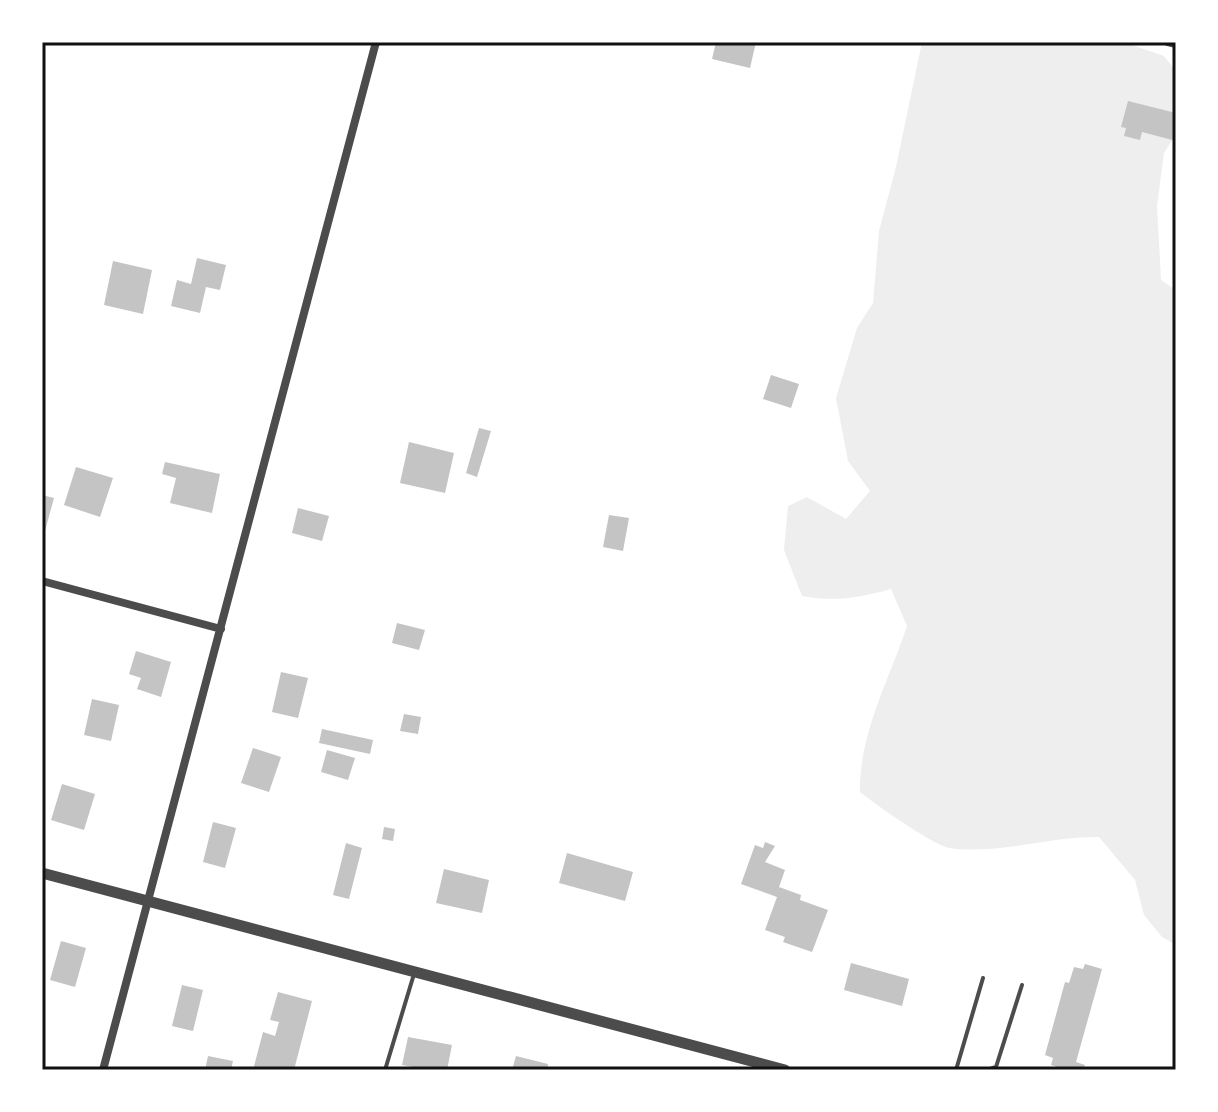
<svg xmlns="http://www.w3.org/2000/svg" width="1218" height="1112" viewBox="0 0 1218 1112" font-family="'PT Sans Narrow',sans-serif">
  <rect width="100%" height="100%" fill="#fff"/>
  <!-- green -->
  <path fill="#eee" d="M 922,42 L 1129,44 L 1164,56 L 1176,71 L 1176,134 L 1164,153 L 1157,206 L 1161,280 L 1176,290 L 1176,945 L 1162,937 L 1144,915 L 1135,880 L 1099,837 C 1052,836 996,855 950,848 C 934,846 875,804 860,792 C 859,734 889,680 907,626 L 891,589 C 858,598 836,602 802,596 L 784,550 L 788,506 L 807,497 L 846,519 L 870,491 L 848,461 L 836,398 L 857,328 L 873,303 L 879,231 L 896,167 Z"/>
  <!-- building -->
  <path fill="#c4c4c4" d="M 716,42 L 756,42 L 750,68 L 712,59 Z
    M 1128,101 L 1176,113 L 1176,141 L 1142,132 L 1140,140 L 1124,136 L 1126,128 L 1121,127 Z
    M 197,258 L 226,265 L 220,290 L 206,287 L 200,313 L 171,306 L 177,280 L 191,284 Z
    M 113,261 L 152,270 L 143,314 L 104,305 Z
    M 771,375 L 799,384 L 791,408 L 763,399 Z
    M 479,428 L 491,431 L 477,477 L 466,473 Z
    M 409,442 L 454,453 L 445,493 L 400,483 Z
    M 165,462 L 220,474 L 212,513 L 170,503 L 176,478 L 162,474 Z
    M 76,467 L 113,478 L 100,517 L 64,505 Z
    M 42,495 L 54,498 L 45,531 L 42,530 Z
    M 298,508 L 329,516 L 322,541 L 292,533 Z
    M 609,515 L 629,518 L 623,551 L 603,547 Z
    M 397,623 L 425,630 L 419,650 L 392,643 Z
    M 136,651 L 171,662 L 161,697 L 137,689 L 141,678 L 129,674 Z
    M 281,672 L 308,678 L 298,718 L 272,712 Z
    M 92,699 L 119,705 L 111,741 L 84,735 Z
    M 404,714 L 421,717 L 418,734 L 400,731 Z
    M 322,729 L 373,740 L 370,754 L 319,743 Z
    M 253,748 L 281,757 L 269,792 L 241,783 Z
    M 327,750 L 355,758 L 348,780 L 321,772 Z
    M 62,784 L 95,794 L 84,830 L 51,820 Z
    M 213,822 L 236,828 L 225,868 L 203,862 Z
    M 384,827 L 395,829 L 393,841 L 382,839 Z
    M 765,842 L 775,846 L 765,862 L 785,870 L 779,887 L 801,895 L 800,900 L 828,910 L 812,952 L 783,942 L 785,937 L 765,930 L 777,897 L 741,884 L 755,845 L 763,848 Z
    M 346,843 L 362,848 L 349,899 L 333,895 Z
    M 567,853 L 633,872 L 625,901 L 559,883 Z
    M 444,869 L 489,880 L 482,913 L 436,903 Z
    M 61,941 L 86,948 L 75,987 L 50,980 Z
    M 851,963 L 909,979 L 902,1006 L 844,990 Z
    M 1085,964 L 1102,969 L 1076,1062 L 1085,1065 L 1083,1070 L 1067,1070 L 1051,1065 L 1053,1058 L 1045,1055 L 1065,982 L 1069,983 L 1074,967 L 1083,969 Z
    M 182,985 L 203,990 L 193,1031 L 172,1026 Z
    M 278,992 L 312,1001 L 294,1070 L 253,1070 L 263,1032 L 275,1036 L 279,1022 L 270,1020 Z
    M 408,1037 L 452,1045 L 447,1070 L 429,1070 L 402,1065 Z
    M 208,1056 L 233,1061 L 231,1070 L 205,1070 Z
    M 516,1056 L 548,1064 L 547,1070 L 512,1070 Z"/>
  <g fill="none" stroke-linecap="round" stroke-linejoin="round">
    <!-- service -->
    <path stroke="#4c4c4c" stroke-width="4" d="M 385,1070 L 414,974
      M 956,1070 L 983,978
      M 987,1070 L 996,1067 L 1022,985"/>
    <!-- minor -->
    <path stroke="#4c4c4c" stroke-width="8" d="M 1168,42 L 1176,44
      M 42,581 L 221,629
      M 103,1070 L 376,42"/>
    <!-- tertiary -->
    <path stroke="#4c4c4c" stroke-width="11" d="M 42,873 L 785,1070"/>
  </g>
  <!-- border -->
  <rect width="1218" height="1112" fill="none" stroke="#ffffff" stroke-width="88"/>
  <rect x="44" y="44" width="1130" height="1024" fill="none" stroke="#111" stroke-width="3"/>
</svg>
